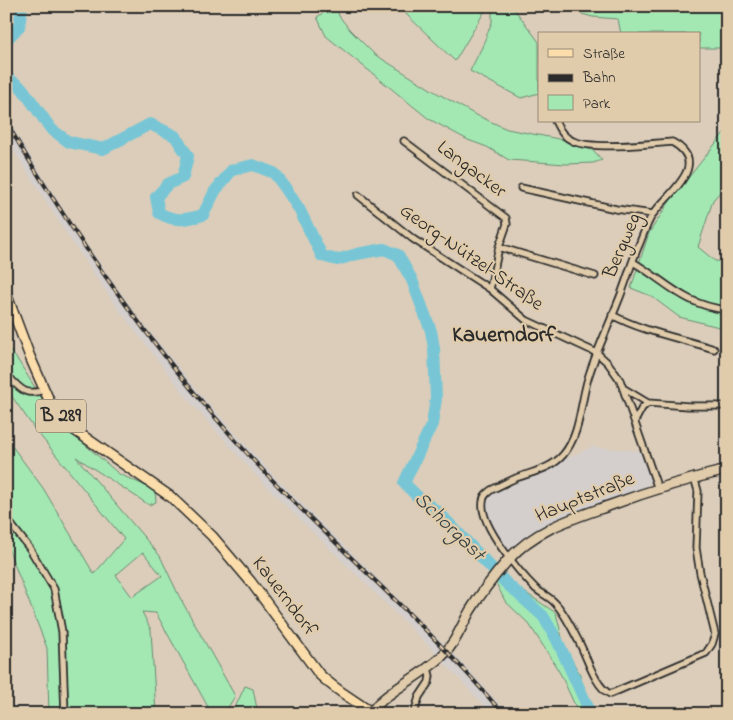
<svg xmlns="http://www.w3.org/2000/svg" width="733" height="720" viewBox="0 0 733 720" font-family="'Indie Flower',sans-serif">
  <rect width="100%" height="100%" fill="#dbcdba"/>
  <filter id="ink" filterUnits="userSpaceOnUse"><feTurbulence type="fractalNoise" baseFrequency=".02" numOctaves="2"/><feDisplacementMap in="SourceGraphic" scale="10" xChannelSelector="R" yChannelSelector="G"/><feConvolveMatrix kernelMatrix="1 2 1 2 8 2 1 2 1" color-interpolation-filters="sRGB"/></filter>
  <g filter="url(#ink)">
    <!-- built -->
    <path fill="#d4cfcd" d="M 6,117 L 74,227 L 141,321 L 201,395 L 274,476 L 461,661 L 508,714 L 492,714 L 426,643 L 265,485 L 192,404 L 119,310 L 66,233 L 6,138 Z
      M 592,447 L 641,451 L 651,477 L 650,483 L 646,488 L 567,517 L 509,555 L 489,520 L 485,506 L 486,499 L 492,492 Z"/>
    <!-- green -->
    <path fill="#a3e8b3" stroke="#678a6f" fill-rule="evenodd" d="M 334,6 L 336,6 L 339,16 L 350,30 L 374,54 L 437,93 L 474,114 L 507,129 L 569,141 L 594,151 L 602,160 L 593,163 L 566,164 L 509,160 L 487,147 L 468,140 L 429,119 L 326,36 L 317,17 Z
      M 400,6 L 484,6 L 486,9 L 455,61 L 407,15 Z
      M 492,6 L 512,6 L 539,42 L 539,93 L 521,98 L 470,71 L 482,47 L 492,22 Z
      M 552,6 L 727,6 L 727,48 L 699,48 L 699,34 L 621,34 L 618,19 L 593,17 Z
      M 727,129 L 727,184 L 713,200 L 698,247 L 715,261 L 727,262 L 727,318 L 723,328 L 679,317 L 651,296 L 631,288 L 649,233 L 670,201 Z
      M 6,345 L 19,362 L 54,418 L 119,474 L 155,490 L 156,502 L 149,505 L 76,457 L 160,556 L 179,596 L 235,696 L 224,714 L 212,714 L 156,613 L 142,612 L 151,630 L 156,714 L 49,714 L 47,648 L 6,543 L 6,438 L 43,488 L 94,574 L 124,539 L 34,428 L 6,388 ZM 143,552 L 162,576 L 132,597 L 116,575 Z
      M 502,571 L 508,581 L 556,613 L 564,646 L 581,676 L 583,691 L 595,714 L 579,714 L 561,675 L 549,655 L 529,624 L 505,601 L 494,579 Z
      M 245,686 L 253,689 L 258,714 L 232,714 Z"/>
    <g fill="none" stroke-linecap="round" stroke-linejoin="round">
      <!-- river -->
      <path stroke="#78c6d5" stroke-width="12" d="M 6,40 L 19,27 L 22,6
        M 6,77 L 22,88 L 51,129 L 69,142 L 103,149 L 150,124 L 175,136 L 188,156 L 183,177 L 168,184 L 156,197 L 159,213 C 175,222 185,220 203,215 L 215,191 L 232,170 L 253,165 L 274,173 L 284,186 L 299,209 L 322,256 L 337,260 L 357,254 L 384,249 L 398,255 L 412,280 L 431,331 L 434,348 L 436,399 L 432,424 L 404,483 L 421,500 L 438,512 L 506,583 L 543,616 L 557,640 L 591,714"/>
      <!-- minor casing -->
      <g stroke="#2b2b2b" stroke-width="9">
        <path id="minor" d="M 555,121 C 559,130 565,138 573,141 C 592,150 649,144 672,142 C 712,164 668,193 653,214 C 647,223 643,235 639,245 C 631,263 626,283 618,302 C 609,325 598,348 590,372 C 580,399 582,433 563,455 C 551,469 532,472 516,478 C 507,482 499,486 491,490 C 487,493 483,496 483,502 C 479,525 520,573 536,589 C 542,594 550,597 555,603 C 565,613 572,629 579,642 C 587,657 595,687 610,694 L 706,653 L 712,644 L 715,634 L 700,573 L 696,548 L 698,491 L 694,477
          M 404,141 L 506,218 L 507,224 L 499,247 L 490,289
          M 521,188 L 616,209 L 653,214
          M 358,195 L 413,239 L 490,289 L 526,320 L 597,353 L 608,363 L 620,380 L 658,489
          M 499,247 L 595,276
          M 633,262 C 668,283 684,305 727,310
          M 612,315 C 644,332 680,338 714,349
          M 6,374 C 20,388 24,397 44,390
          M 623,388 L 648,403 L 688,406 L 727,406
          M 635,421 L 642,408 L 648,403
          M 6,518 L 30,549 L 54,589 L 62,632 L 65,714
          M 414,714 L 419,697 L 429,682 L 430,676 L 428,669"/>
      </g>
      <!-- secondary casing -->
      <g stroke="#2b2b2b" stroke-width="12">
        <path id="secondary" d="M 372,712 C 381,694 425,674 442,656 C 455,644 461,627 470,611 C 481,593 495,575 508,560 C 535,529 574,518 611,505 C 649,491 687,479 727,470"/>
      </g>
      <!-- primary casing -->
      <g stroke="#2b2b2b" stroke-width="12">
        <path id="primary" d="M 6,293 L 30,357 L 52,407 L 73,429 L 171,497 L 212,536 L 251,582 L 319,674 C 336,691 355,700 373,714"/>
      </g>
      <!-- minor -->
      <use href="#minor" stroke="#e0cbaa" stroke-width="5.5"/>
      <!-- secondary -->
      <use href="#secondary" stroke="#e0cbaa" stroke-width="9"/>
      <!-- primary -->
      <use href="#primary" stroke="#fbddab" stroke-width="9"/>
      <!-- rail casing -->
      <g stroke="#2b2b2b" stroke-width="4">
        <path id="rail" d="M 6,122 C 78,244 160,360 257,464 C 337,549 428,624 503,714"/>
      </g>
      <!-- rail -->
      <use href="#rail" stroke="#e0cbaa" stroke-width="2" stroke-dasharray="5.5" stroke-linecap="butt"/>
    </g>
  </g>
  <g text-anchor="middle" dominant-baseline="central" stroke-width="4.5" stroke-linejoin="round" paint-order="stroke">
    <!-- shield labels -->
    <rect fill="#e0cbaa" stroke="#615b51" stroke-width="1" x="36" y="399.5" width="50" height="33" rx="4"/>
    <g font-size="19" font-weight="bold" fill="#2b2b2b">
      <text x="61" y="416">B 289</text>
    </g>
    <!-- street labels -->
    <g font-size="20" fill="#2b2b2b" stroke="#e0cbaa">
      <text transform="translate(471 170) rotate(37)">Langacker</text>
      <text transform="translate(623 246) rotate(-67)">Bergweg</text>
      <text transform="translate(471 258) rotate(35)">Georg-Nützel-Straße</text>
      <text transform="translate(585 498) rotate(-22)">Hauptstraße</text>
      <text transform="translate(284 597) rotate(53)">Kauerndorf</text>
    </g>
    <!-- water labels -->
    <g font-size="21" font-style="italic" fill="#374244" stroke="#e0cbaa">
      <text transform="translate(449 527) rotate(44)">Schorgast</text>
    </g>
    <!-- quarter labels -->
    <g font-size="22" font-weight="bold" fill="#2b2b2b" stroke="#e0cbaa">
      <text x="504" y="336">Kauerndorf</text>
    </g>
  </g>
  <!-- margin -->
  <rect width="733" height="720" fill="none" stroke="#e0cbaa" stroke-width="25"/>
  <rect x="12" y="12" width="708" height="695" fill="none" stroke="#2b2b2b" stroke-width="2" filter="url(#ink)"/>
  <!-- legend -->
  <rect x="538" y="32" width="162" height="90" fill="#e0cbaa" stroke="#988b77"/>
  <rect x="548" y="49" width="25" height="8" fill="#fbddab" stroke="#988b77"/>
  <text x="583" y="58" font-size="15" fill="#2b2b2b">Straße</text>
  <rect x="548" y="74" width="25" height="8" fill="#2b2b2b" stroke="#988b77"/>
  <text x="583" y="82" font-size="15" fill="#2b2b2b">Bahn</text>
  <rect x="548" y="95" width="25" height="15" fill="#a3e8b3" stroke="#988b77"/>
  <text x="583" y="108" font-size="15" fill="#2b2b2b">Park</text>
</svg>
